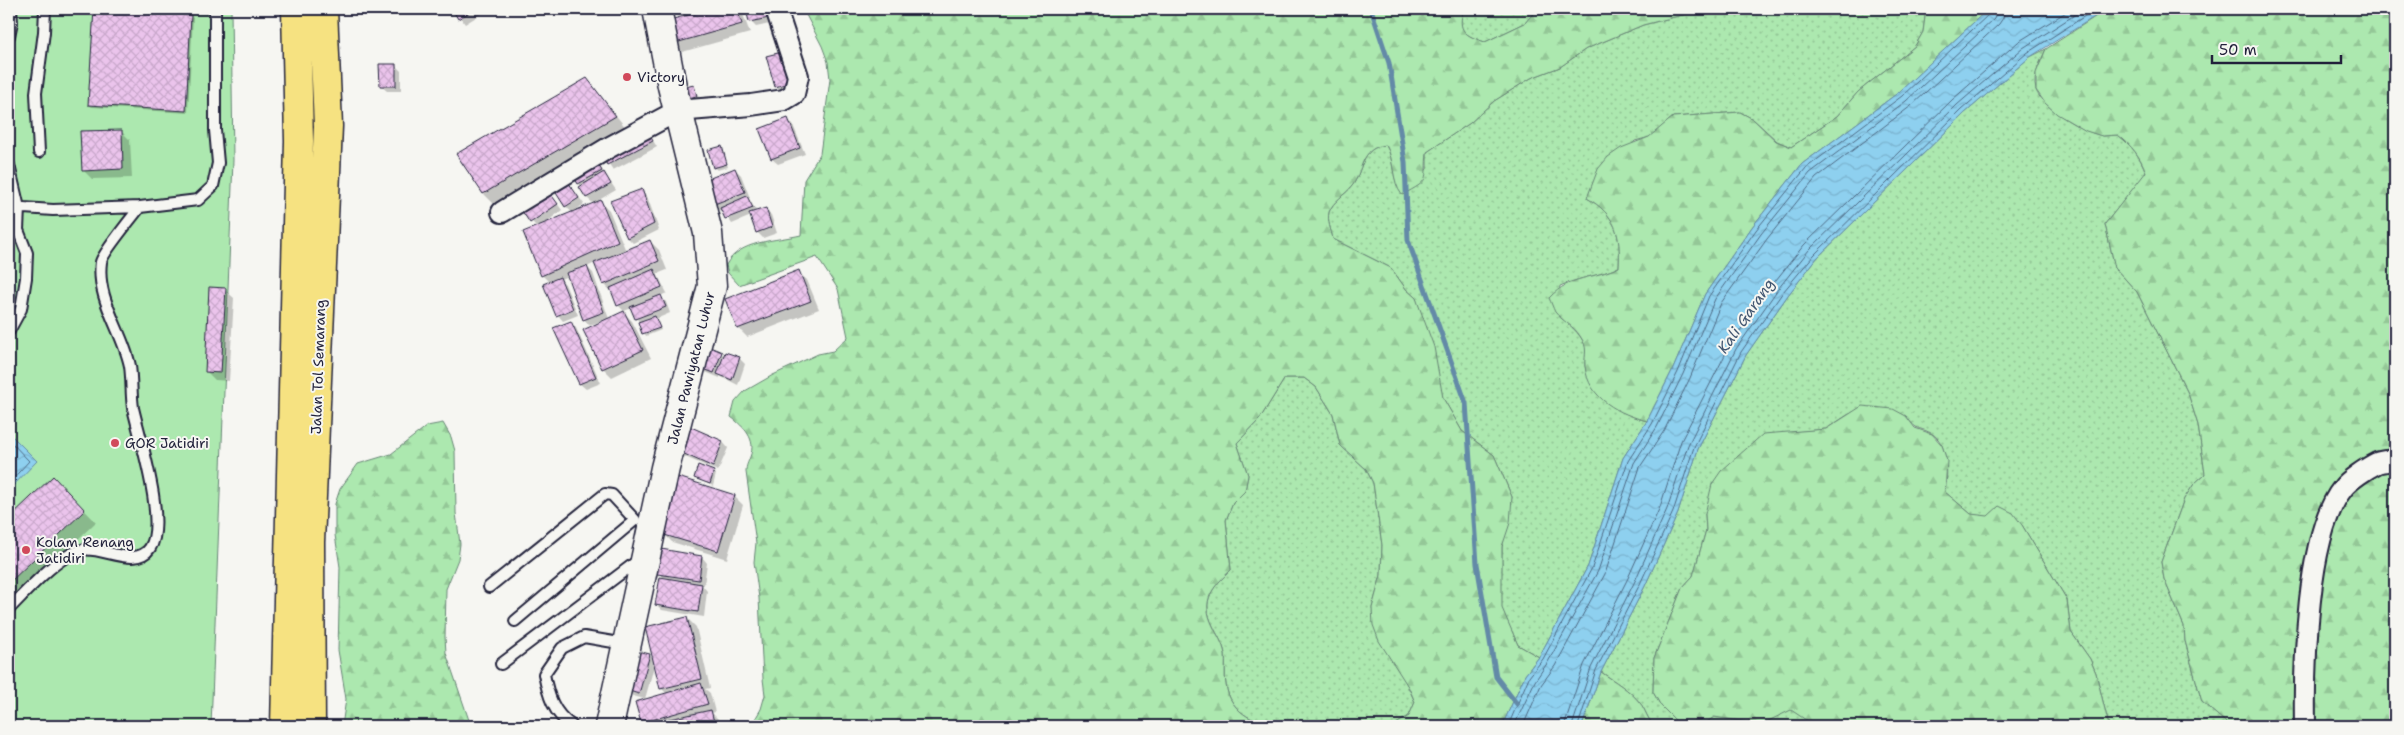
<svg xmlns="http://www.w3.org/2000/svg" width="2404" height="735" viewBox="0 0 2404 735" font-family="'Shantell Sans',sans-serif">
  <defs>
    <pattern id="green-dots" width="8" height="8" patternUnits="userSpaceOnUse" patternTransform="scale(1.25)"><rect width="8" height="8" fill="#ace8af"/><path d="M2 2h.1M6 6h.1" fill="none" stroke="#94c797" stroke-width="1.8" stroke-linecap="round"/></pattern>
    <pattern id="forest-firs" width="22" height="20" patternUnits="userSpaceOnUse" patternTransform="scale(1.25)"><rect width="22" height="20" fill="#ace8af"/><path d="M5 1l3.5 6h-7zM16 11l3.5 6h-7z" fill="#94c797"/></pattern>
    <pattern id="water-waves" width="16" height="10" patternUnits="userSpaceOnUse" patternTransform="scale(1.25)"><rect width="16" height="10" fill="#8ed0ef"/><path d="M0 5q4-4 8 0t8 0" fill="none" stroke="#7ab2ce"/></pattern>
    <pattern id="building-cross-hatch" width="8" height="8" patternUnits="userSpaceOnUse" patternTransform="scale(1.25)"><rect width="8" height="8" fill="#ebc4ec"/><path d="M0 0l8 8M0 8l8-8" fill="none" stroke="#c9a8cb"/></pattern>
  </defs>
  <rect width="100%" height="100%" fill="#f6f6f2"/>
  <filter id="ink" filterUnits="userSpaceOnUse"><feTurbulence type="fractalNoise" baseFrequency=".02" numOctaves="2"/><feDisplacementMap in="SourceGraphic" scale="10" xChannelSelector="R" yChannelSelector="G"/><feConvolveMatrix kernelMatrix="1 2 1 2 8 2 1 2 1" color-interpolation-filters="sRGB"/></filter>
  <g filter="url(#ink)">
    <!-- green -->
    <path fill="url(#green-dots)" stroke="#678575" d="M 1464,9 L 1537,9 L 1525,23 L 1485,42 C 1466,36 1455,31 1464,9 Z
      M 1706,9 L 1768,13 L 1800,9 L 1926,9 L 1923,32 L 1915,46 L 1858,92 L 1837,116 L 1791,147 L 1777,141 L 1753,119 L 1740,112 L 1673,117 L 1650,137 L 1635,141 L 1587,198 C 1616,215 1621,234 1619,267 C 1600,276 1580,277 1560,286 L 1556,313 C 1567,323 1580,332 1586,347 C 1588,353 1584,360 1585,366 C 1592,399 1618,413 1647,421 L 1623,458 L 1588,566 L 1539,657 L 1518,645 L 1501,608 L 1502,547 L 1512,497 L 1494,455 L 1462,431 L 1443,398 L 1416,298 L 1406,289 L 1391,268 L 1333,239 C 1331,230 1327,221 1329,212 C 1333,201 1345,195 1352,186 C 1363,172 1360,147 1386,145 C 1395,160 1391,182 1403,195 L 1427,169 L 1427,152 L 1470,123 L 1494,101 L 1531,78 L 1560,67 L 1586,49 L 1643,25 Z
      M 2046,49 C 2041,61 2032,76 2036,90 C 2042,108 2085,133 2103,136 C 2107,136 2113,135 2118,135 C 2132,146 2140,156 2146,173 L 2105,224 L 2115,268 L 2137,292 L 2188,393 L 2198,425 L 2205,474 L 2194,484 L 2184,499 L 2161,562 L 2164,579 L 2184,626 L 2185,641 L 2202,702 L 2230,726 L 2109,726 L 2096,673 L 2090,659 L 2071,632 L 2067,600 L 2022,525 L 1971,514 L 1945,492 C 1948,475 1949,443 1931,433 C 1916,426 1917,431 1906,416 L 1849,414 L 1826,429 L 1794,432 L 1705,514 L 1706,530 L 1693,576 L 1682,588 L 1654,658 L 1653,692 L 1661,706 L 1681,726 L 1655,726 C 1647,720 1646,710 1640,703 C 1630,690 1614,681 1601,672 L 1645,586 L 1678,513 L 1698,449 L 1746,355 L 1788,295 L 1817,258 L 1965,113 L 2030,57 Z
      M 1285,378 L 1304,378 L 1316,387 L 1333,414 L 1340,445 L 1366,469 L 1373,483 L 1382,545 L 1381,575 L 1372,608 L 1415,702 L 1409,716 L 1393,726 L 1275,726 C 1252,722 1230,711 1226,685 C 1224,674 1226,664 1225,654 C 1223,643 1217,635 1213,626 C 1200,600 1213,587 1231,570 L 1226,520 L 1233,503 L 1245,491 L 1248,475 L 1237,443 L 1259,420 Z
      M 1791,709 L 1815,726 L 1701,726 L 1714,717 L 1762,724 Z"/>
    <!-- forest -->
    <path fill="url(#forest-firs)" stroke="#678575" d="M 803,9 L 1464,9 C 1456,31 1466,36 1485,42 L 1525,23 L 1537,9 L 1706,9 L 1643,25 L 1586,49 L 1560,67 L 1531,78 L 1494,101 L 1470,123 L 1427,152 C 1424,182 1432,179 1402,195 C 1391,181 1395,160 1386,145 C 1360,147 1363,172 1352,186 C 1345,195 1333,201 1329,212 C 1327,221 1331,230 1333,239 L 1391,268 L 1406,289 L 1416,298 L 1434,347 L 1443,398 L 1462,431 L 1494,455 L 1512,497 L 1510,523 L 1502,547 L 1502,608 L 1518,645 L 1539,657 L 1525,675 L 1502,726 L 1393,726 L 1409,716 L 1415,702 L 1409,688 L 1379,641 L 1373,625 L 1372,608 L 1381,575 L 1382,545 L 1373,483 L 1366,469 L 1340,445 L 1333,414 L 1316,387 L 1304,378 L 1285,378 L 1259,420 L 1237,443 L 1248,475 L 1245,491 L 1233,503 L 1226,520 L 1231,570 C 1213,587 1200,600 1213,626 C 1217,635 1223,643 1225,654 C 1226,664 1224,674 1226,685 C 1230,711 1252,722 1275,726 L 751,726 L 761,709 L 765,695 L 763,679 L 759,598 L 754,562 L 756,543 L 746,472 C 746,465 748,463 750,457 C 757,439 744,427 731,417 L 735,402 L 745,391 L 773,375 L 818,354 L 833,351 L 848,337 L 838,289 L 817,257 L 739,285 L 728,273 L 726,265 C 739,240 776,241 801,235 L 804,180 L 820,154 L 830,79 L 828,62 L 822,46 Z
      M 1926,9 L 1988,9 L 1899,92 L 1802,164 L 1752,227 L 1705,294 L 1673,369 L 1647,421 C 1620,414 1588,399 1585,366 C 1584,353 1589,349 1580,336 C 1574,326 1562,321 1555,312 C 1553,308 1551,302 1549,298 C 1572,274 1592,280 1619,267 C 1621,234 1616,215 1587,198 L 1598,169 L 1608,157 L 1621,148 L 1649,137 L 1673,117 L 1740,112 L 1753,119 L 1776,141 L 1791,147 L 1837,116 L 1858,92 L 1915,46 L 1923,32 Z
      M 2107,9 L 2395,9 L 2395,726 L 2230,726 L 2202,702 L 2185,641 L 2184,626 L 2164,579 L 2161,562 L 2184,499 L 2194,484 L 2205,474 L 2198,425 L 2188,393 L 2137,292 L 2115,268 L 2105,224 L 2146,172 C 2140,156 2132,146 2118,135 L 2102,136 L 2086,131 L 2057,114 L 2045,103 L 2036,90 L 2036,73 L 2046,49 Z
      M 1862,406 L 1893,409 L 1906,416 L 1915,428 L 1932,434 L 1942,445 L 1947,461 L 1945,492 L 1971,514 L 1988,516 L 1999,506 L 2013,513 L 2022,525 L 2067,600 L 2071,632 L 2090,659 L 2096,673 L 2109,726 L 1815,726 L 1791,710 L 1762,724 L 1714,717 L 1701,726 L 1681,726 L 1661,706 L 1653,692 L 1654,658 L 1682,588 L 1693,576 L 1706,530 L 1705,514 L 1712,484 L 1721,471 L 1763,434 L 1826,429 Z
      M 443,423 L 451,437 L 455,451 L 456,513 L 460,544 L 458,559 L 446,589 L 445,637 L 446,653 L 471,726 L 342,726 L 346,699 L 338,650 L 340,567 L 335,535 L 335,504 L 340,489 L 358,464 L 391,454 L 427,426 Z
      M 1601,672 C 1614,681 1630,690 1640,703 C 1646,710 1647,720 1655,726 L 1582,726 Z"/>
    <!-- pitch -->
    <path fill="#ace8af" stroke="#678575" d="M 9,9 L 231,9 L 233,160 L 211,726 L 9,726 Z"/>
    <!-- water -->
    <path fill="url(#water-waves)" stroke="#638aa7" d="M 1988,9 L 2107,9 L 2030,57 L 1965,113 L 1817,258 L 1788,295 L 1746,355 L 1698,449 L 1678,513 L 1645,586 L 1601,672 L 1582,726 L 1502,726 L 1525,675 L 1539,657 L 1588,566 L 1623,458 L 1647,421 L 1673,369 L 1705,294 L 1752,227 L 1802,164 L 1899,92 Z
      M 9,433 L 37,461 L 9,490 Z"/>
    <!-- shadow -->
    <path fill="#0003" d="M 454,9 L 489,9 L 465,24 Z
      M 714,9 L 741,9 L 750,33 L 682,52 L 673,43 L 667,22 Z
      M 748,9 L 771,9 L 774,23 L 756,27 L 750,21 Z
      M 191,16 L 193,18 L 188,113 L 92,107 L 89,105 Z
      M 791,58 L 800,87 L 782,92 L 776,86 Z
      M 395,65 L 401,71 L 401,91 L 387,91 L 381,86 Z
      M 587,79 L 626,128 L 495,205 L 484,194 L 458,154 Z
      M 694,86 L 699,98 L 688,101 Z
      M 788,120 L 793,125 L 805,154 L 778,164 L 772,159 L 761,130 Z
      M 121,131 L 130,140 L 132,178 L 92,179 L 83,170 Z
      M 647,131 L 657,147 L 613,170 L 603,155 Z
      M 722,148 L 728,167 L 717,170 L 714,167 Z
      M 594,159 L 616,190 L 599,200 L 609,210 L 626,251 L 650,241 L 659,250 L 667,270 L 657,274 L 667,293 L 660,296 L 666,302 L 670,313 L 656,319 L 661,330 L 646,336 L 632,308 L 624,311 L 618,305 L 613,293 L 604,284 L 595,263 L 587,267 L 593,273 L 609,319 L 623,312 L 632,321 L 651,358 L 612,377 L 603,368 L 585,331 L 605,321 L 605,320 L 589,325 L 584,319 L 568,276 L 560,279 L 565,284 L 578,315 L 563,321 L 558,315 L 549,282 L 542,275 L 537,228 L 522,208 L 547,190 L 562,210 L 543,225 L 572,213 L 566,206 L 564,177 L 584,204 L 573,212 L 594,204 L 587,198 L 573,172 Z
      M 735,169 L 741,175 L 750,198 L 748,198 L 757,212 L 765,209 L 771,215 L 777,233 L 763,238 L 757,232 L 751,216 L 732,224 L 722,209 L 719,210 L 713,204 Z
      M 641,191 L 647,196 L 659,230 L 633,243 L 628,238 L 611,202 Z
      M 798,272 L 807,280 L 819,309 L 747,337 L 738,328 Z
      M 225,290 L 234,298 L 229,381 L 215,380 L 206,371 Z
      M 570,322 L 576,328 L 601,383 L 586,389 L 580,384 L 555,329 Z
      M 705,346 L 725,356 L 739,358 L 745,364 L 738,385 L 720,376 L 720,378 L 703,371 Z
      M 683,425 L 723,442 L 728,448 L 718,471 L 678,454 Z
      M 714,472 L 716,474 L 713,486 L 695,478 Z
      M 53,478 L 96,522 L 9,605 L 9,520 Z
      M 734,496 L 743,505 L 727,559 L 672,542 L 663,533 Z
      M 702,557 L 707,563 L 704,585 L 701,584 L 707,591 L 704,617 L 662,610 L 657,605 L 665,579 L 659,573 Z
      M 687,618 L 696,627 L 710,688 L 705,689 L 710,693 L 715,712 L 712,713 L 719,720 L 721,726 L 646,726 L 642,722 L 667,694 L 661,688 L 655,663 L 645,699 L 633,696 L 627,690 L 638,652 L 650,655 L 654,660 Z"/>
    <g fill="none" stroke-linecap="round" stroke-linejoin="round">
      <!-- shore -->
      <path stroke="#4d6883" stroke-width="1" d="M 9,440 L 29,461 L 9,483
        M 1508,726 L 1529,677 L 1543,659 L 1592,568 L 1628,461 L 1652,424 L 1678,372 L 1709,296 L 1756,230 L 1806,168 L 1902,96 L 1989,14 L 1991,9
        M 1514,726 L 1535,681 L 1548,662 L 1598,571 L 1634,463 L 1657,427 L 1683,374 L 1715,299 L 1761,234 L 1810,173 L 1906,101 L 1994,19 L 1997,9
        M 1523,726 L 1541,685 L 1555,666 L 1605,574 L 1640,467 L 1664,431 L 1690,378 L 1721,303 L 1767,239 L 1816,178 L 1911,106 L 1999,24 L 2003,18 L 2005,9
        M 1564,726 L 1584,665 L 1628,578 L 1660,507 L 1681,441 L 1730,345 L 1772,285 L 1804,245 L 1952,100 L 2018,42 L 2071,9
        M 1572,726 L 1591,668 L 1635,581 L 1667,509 L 1688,445 L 1736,349 L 1778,289 L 1809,250 L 1957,105 L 2023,48 L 2084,9
        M 1578,726 L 1596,670 L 1640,584 L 1673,512 L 1694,447 L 1741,352 L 1783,292 L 1814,255 L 1961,110 L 2027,53 L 2096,9"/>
      <!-- stream -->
      <path stroke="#638aa7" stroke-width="5" d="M 1371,9 L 1389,63 L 1405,162 L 1408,240 L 1466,403 L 1477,564 L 1496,677 L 1517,704"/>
    </g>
    <!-- building -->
    <path fill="url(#building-cross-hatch)" stroke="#22223b" d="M 94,9 L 191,15 L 186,111 L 88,105 Z
      M 452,9 L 475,9 L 458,19 Z
      M 710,9 L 737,9 L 742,24 L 672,44 L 666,21 Z
      M 746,9 L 767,9 L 769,18 L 749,22 Z
      M 786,51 L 795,81 L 775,87 L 766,56 Z
      M 379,64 L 396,64 L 396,86 L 380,86 Z
      M 587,78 L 616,116 L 483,194 L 456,154 Z
      M 694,85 L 697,96 L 684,99 L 681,88 Z
      M 788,118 L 800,148 L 771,159 L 759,129 Z
      M 122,130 L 123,169 L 82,171 L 80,131 Z
      M 647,130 L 653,141 L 607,165 L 601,154 Z
      M 722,146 L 727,164 L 713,168 L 708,150 Z
      M 595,158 L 602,171 L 578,184 L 571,172 Z
      M 735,168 L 745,192 L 712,205 L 703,181 Z
      M 604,172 L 611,184 L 586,198 L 579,187 Z
      M 564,176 L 579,198 L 565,207 L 551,185 Z
      M 547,189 L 558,204 L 530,223 L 520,208 Z
      M 642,189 L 654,224 L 627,238 L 610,201 Z
      M 747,196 L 753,208 L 725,219 L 720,208 Z
      M 601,200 L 618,241 L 541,276 L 523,232 Z
      M 766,208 L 772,227 L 756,233 L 749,213 Z
      M 650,240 L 659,261 L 603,285 L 594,263 Z
      M 587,266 L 604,312 L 583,320 L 566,273 Z
      M 654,269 L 662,287 L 617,306 L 610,288 Z
      M 799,270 L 811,301 L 737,329 L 725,299 Z
      M 560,277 L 573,309 L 556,316 L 543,284 Z
      M 209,287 L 226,288 L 221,373 L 205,372 Z
      M 661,295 L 666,307 L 635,319 L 630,307 Z
      M 624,311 L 643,350 L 602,369 L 583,330 Z
      M 655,316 L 660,328 L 642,334 L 638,322 Z
      M 571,321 L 596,377 L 579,384 L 553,328 Z
      M 705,345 L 722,352 L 714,373 L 696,366 Z
      M 725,352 L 740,357 L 732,380 L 717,374 Z
      M 682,423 L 723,441 L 713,467 L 671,448 Z
      M 698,465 L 714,471 L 710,484 L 694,478 Z
      M 53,476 L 85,510 L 9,583 L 9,518 Z
      M 678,477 L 735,495 L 718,551 L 661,534 Z
      M 661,549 L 702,556 L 699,580 L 657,574 Z
      M 660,577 L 702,584 L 698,612 L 655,605 Z
      M 687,617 L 702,679 L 660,689 L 645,627 Z
      M 637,651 L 650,654 L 639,694 L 626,690 Z
      M 701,683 L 708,704 L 641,723 L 635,702 Z
      M 711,710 L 715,726 L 652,726 L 651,723 Z"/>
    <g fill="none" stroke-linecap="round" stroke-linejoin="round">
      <!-- lane casing -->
      <g stroke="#22223b" stroke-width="14">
        <path id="lane" d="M 9,36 L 12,22 L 11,9
          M 39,152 L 36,93 L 44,32 L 45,9
          M 9,165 L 19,208 L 18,230 L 27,253 L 26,278 L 21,309 L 9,331
          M 9,207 L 53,210 L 140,207 L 198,200 L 213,186 L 218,163 L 215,130 L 215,9
          M 489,587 L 605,494 L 612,495 L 635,520 L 515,621
          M 9,609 C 26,592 58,555 82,550 C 102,546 136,569 150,548 C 167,523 140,439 133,408 C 131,394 132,380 130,366 C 123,331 96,300 101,262 C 102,254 133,216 140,207
          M 501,664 L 640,559
          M 572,726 C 553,713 548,695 544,674 L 562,648 L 584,637 L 625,644"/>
      </g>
      <!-- street casing -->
      <g stroke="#22223b" stroke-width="24">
        <path id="street" d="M 502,212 L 608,148 L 677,111 L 751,105 L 784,100 L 794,94 L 798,76 L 776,9
          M 2305,726 C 2304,667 2306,534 2343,488 C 2349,480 2367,468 2377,463 C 2382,461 2389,461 2395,460"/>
      </g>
      <!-- secondary casing -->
      <g stroke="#22223b" stroke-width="31">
        <path id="secondary" d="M 609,726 L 665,468 L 712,286 L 708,233 L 672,86 L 657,9"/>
      </g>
      <!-- highway casing -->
      <g stroke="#22223b" stroke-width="31">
        <path id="highway" d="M 285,726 L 299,141 L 296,9
          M 311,726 L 310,542 L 328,126 L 323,9"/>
      </g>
      <!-- lane -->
      <use href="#lane" stroke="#f6f6f2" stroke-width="10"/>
      <!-- street -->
      <use href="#street" stroke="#f6f6f2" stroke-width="20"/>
      <!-- secondary -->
      <use href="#secondary" stroke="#f6f6f2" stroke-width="28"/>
      <!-- highway -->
      <use href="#highway" stroke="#f6e281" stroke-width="28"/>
    </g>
  </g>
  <!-- markers -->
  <g fill="#d1495b" stroke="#f6f6f2" stroke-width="2">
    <circle cx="627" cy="77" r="5"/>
    <circle cx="115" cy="443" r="5"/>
    <circle cx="26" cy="550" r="5"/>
  </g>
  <g text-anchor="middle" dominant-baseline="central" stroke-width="4" stroke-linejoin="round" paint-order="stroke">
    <!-- poi labels -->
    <g font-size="14" fill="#22223b" stroke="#f6f6f2" text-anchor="start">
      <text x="637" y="77">Victory</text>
      <text x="125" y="443">GOR Jatidiri</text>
      <text x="36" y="542">Kolam Renang<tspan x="36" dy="16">Jatidiri</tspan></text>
    </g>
    <!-- street labels -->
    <g font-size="14" fill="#22223b" stroke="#f6f6f2">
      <text transform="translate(318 367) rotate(-88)">Jalan Tol Semarang</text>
      <text transform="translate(691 368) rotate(-76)">Jalan Pawiyatan Luhur</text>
    </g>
    <!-- water labels -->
    <g font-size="15" font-style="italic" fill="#425671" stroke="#f6f6f2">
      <text transform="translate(1746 316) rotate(-55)">Kali Garang</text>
    </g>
  </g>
  <!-- margin -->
  <rect width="2404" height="735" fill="none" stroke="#f6f6f2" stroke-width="30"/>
  <rect x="15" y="15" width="2374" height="705" fill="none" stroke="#22223b" stroke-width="2" filter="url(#ink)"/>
  <!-- scale -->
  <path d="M2212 55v8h129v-8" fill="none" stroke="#22223b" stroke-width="2.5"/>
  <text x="2219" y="55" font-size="15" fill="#22223b" stroke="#f6f6f2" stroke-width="4" paint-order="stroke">50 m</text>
</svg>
